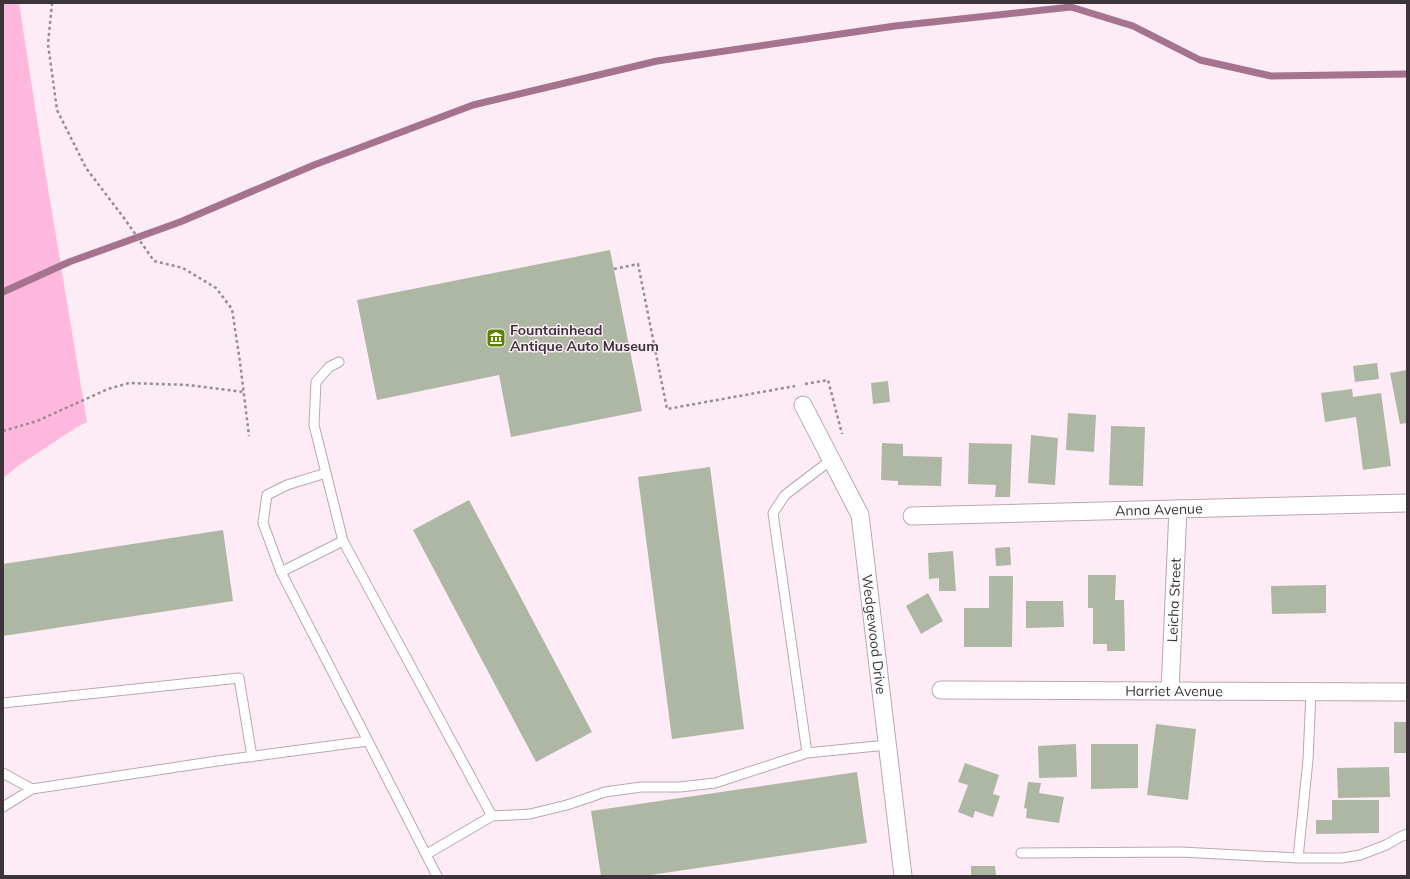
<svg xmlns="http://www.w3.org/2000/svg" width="1410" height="879" viewBox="0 0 1410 879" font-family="Mulish,sans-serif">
  <rect width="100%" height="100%" fill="#fdecf5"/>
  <!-- green -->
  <path fill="#feb8de" d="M 3,3 L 19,3 L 42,152 L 87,422 L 77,427 L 18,466 L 3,478 Z"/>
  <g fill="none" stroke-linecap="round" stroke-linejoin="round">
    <!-- stream -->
    <path stroke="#a6738f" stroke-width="7" d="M 3,292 L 69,262 L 180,222 L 314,165 L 473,105 L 657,61 L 895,26 L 1071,7 L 1133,26 L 1200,60 L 1271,76 L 1407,74"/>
  </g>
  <!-- building -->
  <path fill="#aeb6a4" d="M 610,250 L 642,411 L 511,437 L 499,375 L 377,400 L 357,300 Z
    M 1377,363 L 1379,379 L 1355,382 L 1353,366 Z
    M 1407,370 L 1407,423 L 1400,424 L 1390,373 Z
    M 888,381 L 890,402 L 873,404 L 871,383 Z
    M 1352,389 L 1353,397 L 1381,393 L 1391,466 L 1363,470 L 1356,417 L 1325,422 L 1321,393 Z
    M 1068,413 L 1096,415 L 1094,452 L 1066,450 Z
    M 1111,426 L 1145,427 L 1143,486 L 1109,485 Z
    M 1031,435 L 1058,438 L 1055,485 L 1028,483 Z
    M 882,443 L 903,444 L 903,456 L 942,457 L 941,486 L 898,485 L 898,481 L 881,480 Z
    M 969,443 L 1012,444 L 1010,497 L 995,497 L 996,485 L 968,484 Z
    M 710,467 L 744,729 L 672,739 L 638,477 Z
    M 469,500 L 592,732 L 536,762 L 413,530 Z
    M 223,530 L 233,601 L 3,636 L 3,564 Z
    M 1010,547 L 1011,565 L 996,566 L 995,548 Z
    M 953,551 L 956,591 L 939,591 L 939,578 L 929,579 L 928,553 Z
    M 1088,575 L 1116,575 L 1115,600 L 1124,600 L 1125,651 L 1107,651 L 1107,644 L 1093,644 L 1093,608 L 1088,608 Z
    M 989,576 L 1013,576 L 1012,647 L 964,647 L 964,608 L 989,608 Z
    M 1326,585 L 1326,613 L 1272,614 L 1271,586 Z
    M 928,593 L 943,621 L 921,634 L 906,606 Z
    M 1026,601 L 1063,601 L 1064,627 L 1026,628 Z
    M 1394,722 L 1407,722 L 1407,753 L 1394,753 Z
    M 1156,724 L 1196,729 L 1188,800 L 1147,795 Z
    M 1076,744 L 1077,777 L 1039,778 L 1038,746 Z
    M 1091,744 L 1138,744 L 1138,788 L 1091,789 Z
    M 965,763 L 999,775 L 993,794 L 1000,796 L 993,817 L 975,811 L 973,818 L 958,812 L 968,785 L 958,782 Z
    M 1389,767 L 1390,797 L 1338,798 L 1337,768 Z
    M 857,772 L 867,843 L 644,876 L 601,876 L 591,811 Z
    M 1028,782 L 1041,783 L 1039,793 L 1064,797 L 1059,823 L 1026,818 L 1027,809 L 1024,808 Z
    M 1332,800 L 1379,800 L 1379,833 L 1316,834 L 1316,820 L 1332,820 Z
    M 971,866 L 995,866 L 996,876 L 971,876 Z"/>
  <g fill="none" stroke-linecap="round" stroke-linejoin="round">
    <!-- service casing -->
    <g stroke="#bba7b1" stroke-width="11">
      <path id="service" d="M 339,362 L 329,367 L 316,382 L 314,425 L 343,541 L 281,572 L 368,741
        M 831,460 L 785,495 L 773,513 L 807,753 L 887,745
        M 343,541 L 492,816 L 427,854
        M 281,572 L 263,523 L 267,495 L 287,485 L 326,473
        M 1311,692 L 1308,760 L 1298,858 L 1342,858 L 1360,855 L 1386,845 L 1400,837 L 1407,834
        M 3,703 L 239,678 L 252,757
        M 3,773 L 32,789
        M 3,807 L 32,789 L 217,761 L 368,741 L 437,876
        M 492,816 L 530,814 L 567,805 L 605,792 L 641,787 L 680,787 L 715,783 L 807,753
        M 1021,853 L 1181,852 L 1298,858"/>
    </g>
    <!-- minor casing -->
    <g stroke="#bba7b1" stroke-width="19">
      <g id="minor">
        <path id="s1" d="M 803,405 L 860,515 L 903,876"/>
        <path id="s2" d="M 912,516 L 1407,503"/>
        <path id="s3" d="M 941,690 L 1407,692"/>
        <path id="s4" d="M 1170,691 L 1178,509"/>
      </g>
    </g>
    <!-- path -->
    <path stroke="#998c93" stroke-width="2.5" stroke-dasharray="3 3" stroke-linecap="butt" d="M 52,3 L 48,44 L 57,110 L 86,168 L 124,218 L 154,261 L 183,268 L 216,288 L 232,309 L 240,362 L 249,436
      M 614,269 L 638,264 L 667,409 L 795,386
      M 805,384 L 828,380 L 842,434
      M 3,431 L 37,421 L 108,389 L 129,383 L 188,385 L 244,392"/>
    <!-- service -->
    <use href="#service" stroke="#fff" stroke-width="9"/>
    <!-- minor -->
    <use href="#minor" stroke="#fff" stroke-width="17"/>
  </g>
  <!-- icons -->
  <defs>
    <g id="museum-square" transform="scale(1)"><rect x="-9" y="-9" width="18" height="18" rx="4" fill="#5b8100" stroke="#fdecf5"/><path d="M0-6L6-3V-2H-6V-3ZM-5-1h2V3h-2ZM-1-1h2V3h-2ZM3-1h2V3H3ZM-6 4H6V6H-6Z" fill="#fff"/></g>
  </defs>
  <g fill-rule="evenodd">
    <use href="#museum-square" x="496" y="338"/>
  </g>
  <g text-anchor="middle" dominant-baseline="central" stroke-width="3" stroke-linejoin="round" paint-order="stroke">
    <!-- poi labels -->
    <g font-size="14" font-weight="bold" fill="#3c3438" stroke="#fdecf5" text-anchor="start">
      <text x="510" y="330">Fountainhead<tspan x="510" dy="16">Antique Auto Museum</tspan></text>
    </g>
    <!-- street labels -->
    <g font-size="14" fill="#3c3438" stroke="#fdecf5">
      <text stroke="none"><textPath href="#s2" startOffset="247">Anna Avenue</textPath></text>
      <text stroke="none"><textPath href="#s4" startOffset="91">Leicha Street</textPath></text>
      <text stroke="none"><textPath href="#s1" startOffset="244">Wedgewood Drive</textPath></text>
      <text stroke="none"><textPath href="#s3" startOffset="233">Harriet Avenue</textPath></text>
    </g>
  </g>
  <!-- border -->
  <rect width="1410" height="879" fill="none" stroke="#3c3438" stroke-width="8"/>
</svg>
